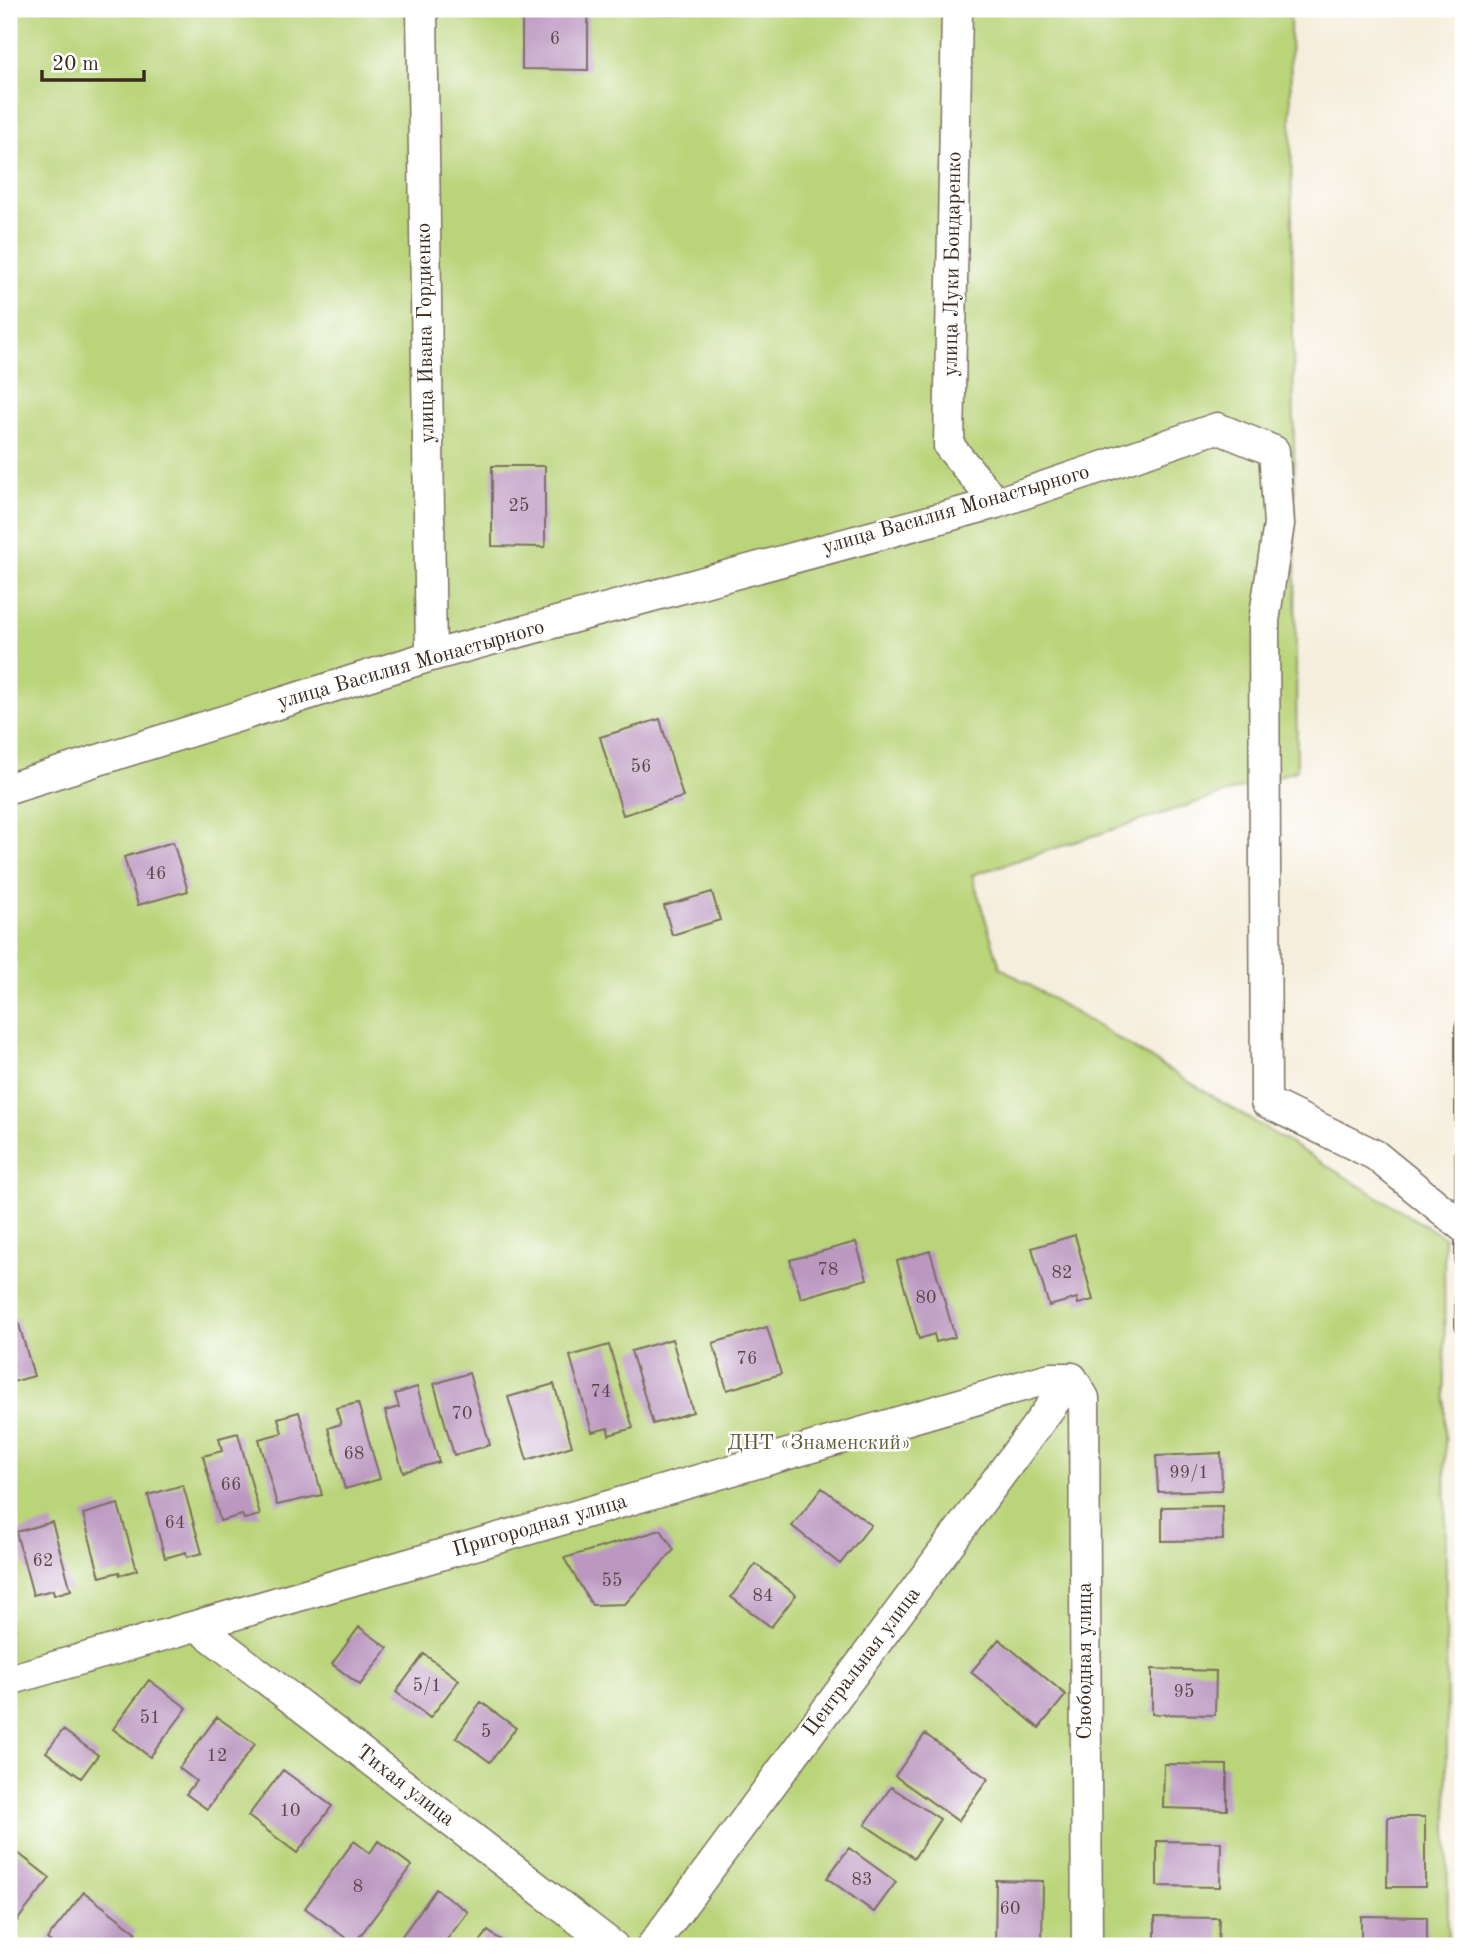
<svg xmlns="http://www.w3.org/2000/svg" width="1472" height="1955" viewBox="0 0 1472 1955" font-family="'Old Standard TT',serif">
  <rect width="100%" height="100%" fill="#fff"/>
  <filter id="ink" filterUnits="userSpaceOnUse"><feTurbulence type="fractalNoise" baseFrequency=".0143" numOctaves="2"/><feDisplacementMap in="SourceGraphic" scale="14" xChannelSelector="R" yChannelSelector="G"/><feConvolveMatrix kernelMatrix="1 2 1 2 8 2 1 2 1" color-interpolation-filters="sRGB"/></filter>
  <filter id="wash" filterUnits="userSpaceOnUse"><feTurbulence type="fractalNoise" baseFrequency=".00686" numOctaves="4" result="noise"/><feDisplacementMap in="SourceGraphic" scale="28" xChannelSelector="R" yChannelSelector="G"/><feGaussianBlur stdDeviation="1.57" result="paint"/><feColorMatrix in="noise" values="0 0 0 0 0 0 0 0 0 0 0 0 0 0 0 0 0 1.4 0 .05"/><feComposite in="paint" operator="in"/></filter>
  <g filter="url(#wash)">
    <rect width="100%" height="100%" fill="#f5eedc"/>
    <!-- green -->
    <path fill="#bad479" stroke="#7a7f4c" stroke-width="2" d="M 9,9 L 1290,9 L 1297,770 L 972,875 L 1000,967 L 1444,1237 L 1448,1946 L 9,1946 Z"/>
    <g id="blocks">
      <!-- building -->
      <path fill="#bc98c1" d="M 522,9 L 588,9 L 588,70 L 522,69 Z
        M 492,466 L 545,466 L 545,547 L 492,546 Z
        M 660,719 L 683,797 L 623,815 L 600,737 Z
        M 173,842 L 188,891 L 138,905 L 124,857 Z
        M 712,892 L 720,920 L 672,935 L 664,906 Z
        M 1075,1235 L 1093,1300 L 1078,1304 L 1077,1298 L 1049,1306 L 1032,1248 Z
        M 856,1242 L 867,1279 L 801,1298 L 790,1260 Z
        M 930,1251 L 955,1337 L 936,1342 L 934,1334 L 919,1339 L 897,1261 Z
        M 17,1318 L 34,1376 L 9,1383 L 9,1320 Z
        M 767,1327 L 781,1374 L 727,1390 L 713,1343 Z
        M 672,1339 L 693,1412 L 653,1424 L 631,1351 Z
        M 609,1345 L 633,1428 L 609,1435 L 608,1428 L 592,1432 L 570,1356 Z
        M 469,1373 L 490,1445 L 454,1455 L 434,1384 Z
        M 554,1384 L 572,1446 L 527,1460 L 508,1397 Z
        M 417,1387 L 439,1462 L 403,1472 L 385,1411 L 399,1407 L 395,1394 Z
        M 358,1403 L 380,1479 L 345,1489 L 328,1428 L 341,1424 L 336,1408 Z
        M 299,1412 L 322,1495 L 277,1505 L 259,1439 L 282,1433 L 278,1418 Z
        M 238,1433 L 260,1515 L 244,1519 L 242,1515 L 220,1521 L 203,1456 L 222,1451 L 219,1438 Z
        M 1221,1453 L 1222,1490 L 1158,1492 L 1156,1456 Z
        M 183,1485 L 202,1553 L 187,1557 L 186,1552 L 165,1558 L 148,1495 Z
        M 822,1488 L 871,1525 L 840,1564 L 792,1526 Z
        M 118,1504 L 137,1570 L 120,1575 L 119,1572 L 100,1577 L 83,1514 Z
        M 1222,1506 L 1223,1540 L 1162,1541 L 1162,1507 Z
        M 52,1522 L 71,1590 L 54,1595 L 53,1590 L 33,1595 L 16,1532 Z
        M 661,1530 L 674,1550 L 625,1604 L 592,1605 L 564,1558 Z
        M 756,1564 L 796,1595 L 771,1627 L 731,1597 Z
        M 359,1627 L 388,1648 L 360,1685 L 332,1664 Z
        M 999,1639 L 1066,1695 L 1039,1728 L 971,1672 Z
        M 424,1654 L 459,1680 L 430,1718 L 396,1692 Z
        M 1152,1669 L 1216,1671 L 1215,1715 L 1152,1714 Z
        M 149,1680 L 187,1708 L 150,1757 L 113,1729 Z
        M 481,1702 L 516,1728 L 490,1762 L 456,1737 Z
        M 217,1717 L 255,1744 L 207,1809 L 186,1794 L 196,1781 L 179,1768 Z
        M 63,1730 L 98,1755 L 81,1778 L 46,1752 Z
        M 925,1734 L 988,1779 L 958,1821 L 895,1776 Z
        M 1164,1764 L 1227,1765 L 1227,1810 L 1163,1808 Z
        M 283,1770 L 332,1806 L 297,1853 L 248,1816 Z
        M 891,1787 L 940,1819 L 914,1858 L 865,1825 Z
        M 1388,1817 L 1425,1817 L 1425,1887 L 1387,1887 Z
        M 354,1841 L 370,1853 L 378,1841 L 412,1866 L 354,1944 L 305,1908 Z
        M 1157,1841 L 1221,1842 L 1220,1887 L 1157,1886 Z
        M 9,1846 L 50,1878 L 16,1922 L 9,1916 Z
        M 849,1848 L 896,1882 L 874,1912 L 827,1878 Z
        M 996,1880 L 1043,1881 L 1042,1946 L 995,1946 Z
        M 436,1889 L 468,1912 L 442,1946 L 407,1946 L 399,1940 Z
        M 84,1892 L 136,1932 L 125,1946 L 56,1946 L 47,1939 Z
        M 1361,1916 L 1427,1917 L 1427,1946 L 1361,1946 Z
        M 1155,1917 L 1219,1918 L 1218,1946 L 1155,1946 Z
        M 488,1931 L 509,1946 L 477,1946 Z"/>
    </g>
  </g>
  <g filter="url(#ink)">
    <use href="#blocks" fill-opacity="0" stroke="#7c6f60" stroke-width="2"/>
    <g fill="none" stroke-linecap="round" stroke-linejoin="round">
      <!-- service casing -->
      <g stroke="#7c6f60" stroke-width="18">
        <path id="service" d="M 1463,1027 L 1463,1326"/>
      </g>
      <!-- minor casing -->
      <g stroke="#7c6f60" stroke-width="33">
        <path id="minor" d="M 422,9 L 431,656
          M 957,9 L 949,446 L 996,503
          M 9,788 L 431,656 L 996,503 L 1217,428 L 1274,451 L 1279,524 L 1264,621 L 1266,1102 L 1375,1155 L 1463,1227
          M 1072,1378 L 1084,1398 L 1087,1946
          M 197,1626 L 613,1946
          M 9,1680 L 1050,1378 L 1072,1378
          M 652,1946 L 1072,1378"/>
      </g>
      <!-- service -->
      <use href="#service" stroke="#fff" stroke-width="14"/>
      <!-- minor -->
      <use href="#minor" stroke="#fff" stroke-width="30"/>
    </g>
  </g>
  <g text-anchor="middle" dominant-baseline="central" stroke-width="5" stroke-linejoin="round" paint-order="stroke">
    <!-- number labels -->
    <g font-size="18" fill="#5b4647">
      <text x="555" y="39">6</text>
      <text x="519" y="506">25</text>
      <text x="641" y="767">56</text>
      <text x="156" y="874">46</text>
      <text x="828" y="1270">78</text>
      <text x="1062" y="1273">82</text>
      <text x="926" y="1298">80</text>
      <text x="747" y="1359">76</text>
      <text x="601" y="1392">74</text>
      <text x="462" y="1414">70</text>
      <text x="354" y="1454">68</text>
      <text x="1189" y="1473">99/1</text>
      <text x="231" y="1485">66</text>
      <text x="175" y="1523">64</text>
      <text x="43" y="1561">62</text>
      <text x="612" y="1581">55</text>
      <text x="763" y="1596">84</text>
      <text x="427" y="1686">5/1</text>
      <text x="1184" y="1692">95</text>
      <text x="150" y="1718">51</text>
      <text x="486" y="1732">5</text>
      <text x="217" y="1756">12</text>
      <text x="290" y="1811">10</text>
      <text x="862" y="1880">83</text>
      <text x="358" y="1887">8</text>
      <text x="1010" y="1909">60</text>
    </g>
    <!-- street labels -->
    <g font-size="21" fill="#3b2a1e" stroke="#fff">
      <text transform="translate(953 264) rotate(-89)">улица Луки Бондаренко</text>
      <text transform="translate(426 333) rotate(-91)">улица Ивана Гордиенко</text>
      <text transform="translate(956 510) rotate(-16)">улица Василия Монастырного</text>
      <text transform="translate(411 665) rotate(-16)">улица Василия Монастырного</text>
      <text transform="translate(540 1526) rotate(-16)">Пригородная улица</text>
      <text transform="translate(1085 1661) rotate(-90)">Свободная улица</text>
      <text transform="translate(862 1662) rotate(-53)">Центральная улица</text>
      <text transform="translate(405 1786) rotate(38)">Тихая улица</text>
    </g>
    <!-- park labels -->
    <g font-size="21" fill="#615d39" stroke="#fff">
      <text x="819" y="1443">ДНТ «Знаменский»</text>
    </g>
  </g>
  <!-- margin -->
  <rect width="1472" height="1955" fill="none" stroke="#fff" stroke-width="35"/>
  <!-- scale -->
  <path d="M42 70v10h102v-10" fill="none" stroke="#3b2a1e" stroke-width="3.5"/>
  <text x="52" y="70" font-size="21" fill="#3b2a1e" stroke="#ffffff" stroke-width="5" paint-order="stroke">20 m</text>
</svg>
